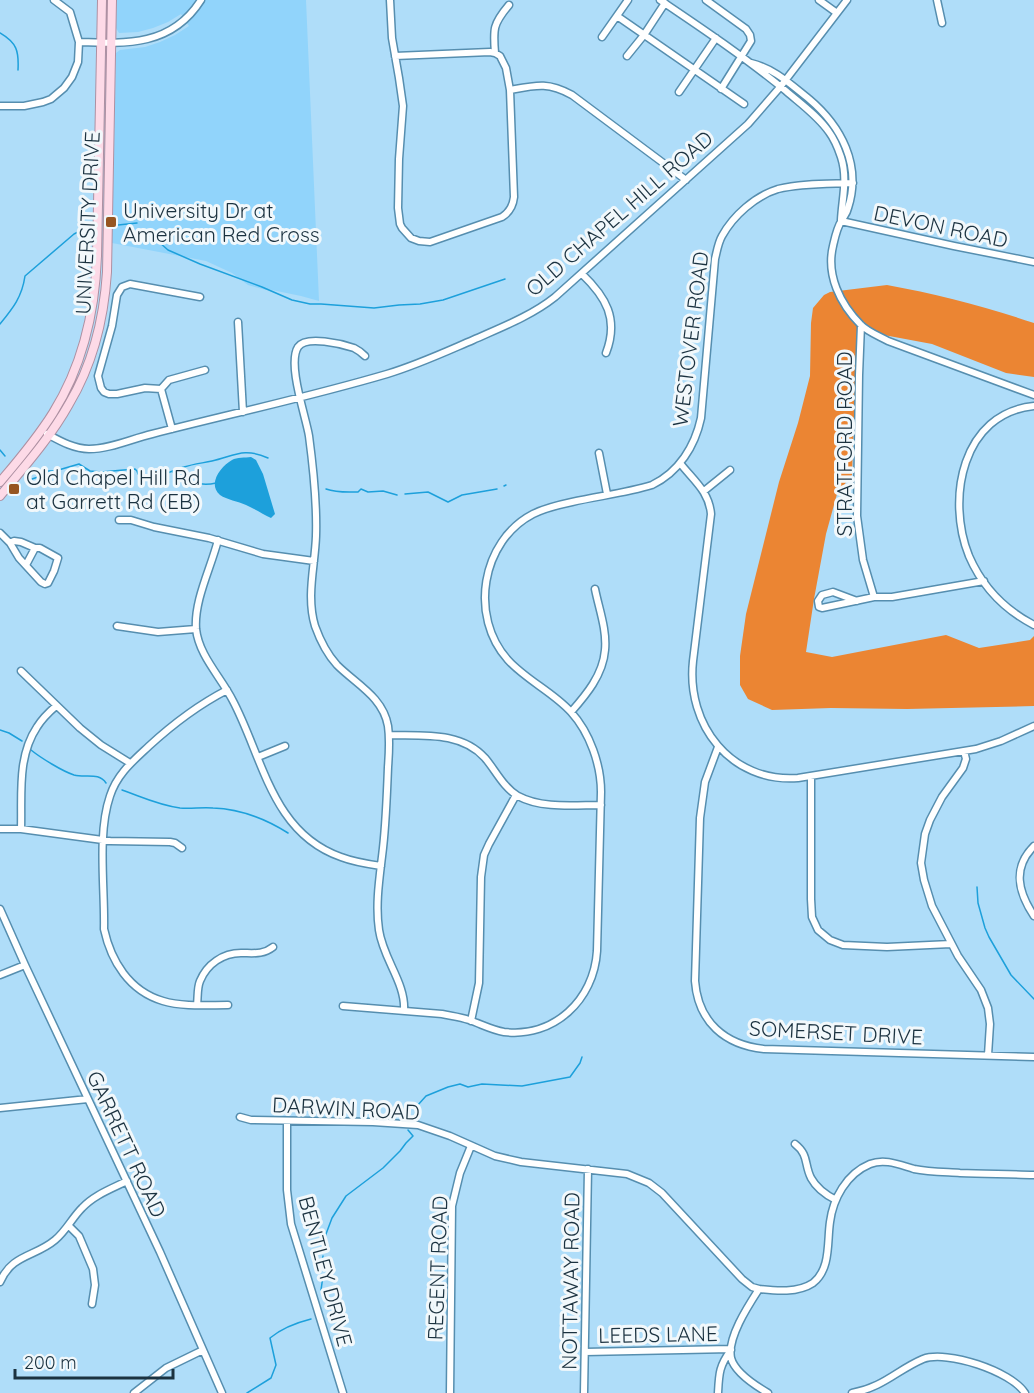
<svg xmlns="http://www.w3.org/2000/svg" width="1034" height="1393" viewBox="0 0 1034 1393" font-family="Quicksand,sans-serif">
  <rect width="100%" height="100%" fill="#afddf9"/>
  <!-- built -->
  <path fill="#91d4fb" d="M 117,0 L 306,0 L 319,301 L 301,296 L 267,289 L 266,290 L 248,285 L 232,273 L 206,261 L 112,243 L 116,53 L 120,50 L 145,47 L 160,42 L 175,35 L 189,26 L 181,14 L 168,22 L 153,28 L 138,32 L 119,33 L 116,28 Z"/>
  <!-- green -->
  <path fill="#eb8533" d="M 887,285 C 937,294 986,307 1034,323 L 1034,377 L 1006,373 L 932,344 L 857,330 L 852,475 L 837,494 L 826,534 L 814,599 L 806,652 L 832,657 L 946,635 L 979,648 L 1030,640 L 1034,636 L 1034,706 L 907,709 L 831,708 L 772,710 L 748,699 L 740,685 L 740,656 L 746,614 L 779,482 L 798,423 L 810,376 L 811,323 L 813,308 L 824,295 L 830,292 Z"/>
  <!-- water -->
  <path fill="#1da0db" d="M 251,457 L 256,460 L 263,474 L 275,514 L 271,518 C 263,514 255,509 246,505 C 238,501 227,500 220,495 C 207,484 221,466 232,460 C 237,457 245,458 251,457 Z"/>
  <g fill="none" stroke-linecap="round" stroke-linejoin="round">
    <!-- stream -->
    <path stroke="#1da0db" stroke-width="1.5" d="M 0,33 C 17,43 19,51 18,70
      M 118,225 L 137,223
      M 150,236 L 159,242 L 168,250 L 200,264 L 262,287 L 292,300 L 310,304 L 321,304 L 374,308 L 399,305 L 420,304 L 443,300 L 505,279
      M 0,324 C 13,308 22,297 25,276 L 74,234 L 88,227
      M 0,450 L 5,456
      M 173,472 C 188,481 199,487 216,483
      M 32,479 L 38,477 L 46,471 L 55,471 L 79,464 L 90,471 L 101,472 L 135,469 L 137,471 L 138,474 C 156,481 167,472 184,467 C 193,464 203,463 212,461 C 234,456 244,447 268,458
      M 504,486 L 506,485
      M 326,489 C 337,493 346,492 358,492 L 361,489 L 368,492 L 383,491 L 397,495
      M 405,494 L 428,492 L 448,502 L 462,495 L 497,489
      M 0,730 L 9,733 L 22,741
      M 31,750 C 41,758 62,771 74,775 C 86,778 99,772 106,783
      M 122,790 C 142,797 158,805 180,808 C 191,809 202,807 213,808 C 239,809 266,819 288,833
      M 977,887 L 978,903 L 985,928 L 989,937 L 1011,975 L 1034,999
      M 414,1117 L 417,1106 L 426,1096 L 448,1087 L 460,1084 L 468,1087 L 482,1084 L 522,1086 L 570,1077 L 580,1063 L 582,1057
      M 323,1247 L 326,1234 L 332,1218 L 346,1196 L 383,1168 L 400,1151 L 406,1143 L 413,1136 L 408,1130
      M 323,1256 L 322,1262 L 324,1270
      M 321,1290 L 323,1276
      M 247,1393 L 271,1378 L 276,1365 L 270,1338 C 282,1328 295,1323 311,1319"/>
    <!-- minor casing -->
    <g stroke="#568eaf" stroke-width="9">
      <path id="minor" d="M 390,0 L 392,38 L 399,78 L 403,106 L 399,159 L 398,208 L 400,224 L 402,228 L 411,238 L 419,241 L 430,242 L 502,217 C 510,212 513,206 514,197 L 510,90 L 506,68 L 500,56 L 495,53 C 493,29 493,24 509,5
        M 660,0 C 703,29 746,58 786,91 C 801,104 818,116 829,132 C 835,140 838,148 841,157 C 848,179 842,199 841,220
        M 706,0 L 746,29 L 750,35 L 751,41 L 721,89
        M 819,0 L 837,13
        M 937,0 L 942,23
        M 617,16 L 744,104
        M 602,37 L 628,0
        M 79,42 C 127,44 172,46 201,0
        M 395,56 L 490,52 L 495,53
        M 627,56 L 644,35 L 665,3
        M 751,63 C 775,69 790,84 809,99 C 841,126 862,165 848,208 C 847,213 844,216 842,220 C 837,227 835,237 833,246 C 826,275 840,304 861,325 C 868,332 879,336 888,341 L 1034,395
        M 510,90 C 537,85 548,82 572,95 L 686,180
        M 679,92 L 716,38
        M 0,106 L 24,106 L 43,102 L 51,99 L 64,88 L 72,77 L 78,62 L 79,42 L 70,12 L 54,0
        M 841,221 L 954,246 L 1034,262
        M 582,274 C 606,297 619,319 606,353
        M 238,322 L 243,412
        M 861,325 L 859,375 L 857,516 L 863,560 L 874,597
        M 365,356 C 362,353 358,350 354,348 C 342,344 306,335 298,347 C 287,364 306,417 309,436 C 313,466 317,505 316,536 C 315,566 306,596 315,626 C 320,640 326,653 337,665 C 356,684 383,697 388,726 C 390,740 389,754 388,767 C 387,794 386,821 383,848 C 380,875 375,903 379,930 C 383,959 406,983 404,1011
        M 161,389 L 169,380 L 205,370
        M 1034,406 C 962,413 946,499 969,556 C 982,586 1005,610 1034,625
        M 172,429 L 161,389 L 145,388 L 117,394 L 109,394 L 104,392 L 101,388 L 98,376 L 112,326 L 117,295 L 122,287 L 130,284 L 200,297
        M 47,434 C 60,441 74,449 89,449 C 110,449 131,439 152,434 C 230,414 309,397 387,374 C 417,365 445,352 473,340 C 502,327 531,316 555,297 L 748,124 L 781,86 L 847,0
        M 599,453 L 607,494
        M 680,463 C 693,480 709,491 711,514 L 693,661 C 686,725 731,783 798,778 L 976,749 L 1001,741 L 1034,726
        M 704,491 L 730,470
        M 119,520 L 131,520 L 154,527 L 209,538 L 263,554 L 314,561
        M 0,533 L 10,543 L 19,558 L 41,582 L 45,584 L 48,583 L 54,571 L 58,558 L 40,548 L 35,548 L 21,542 L 14,541 L 10,543
        M 218,540 C 211,568 194,600 196,629 C 199,656 221,677 233,701 C 263,758 272,833 341,857 C 354,862 367,864 381,866
        M 26,565 L 35,548
        M 857,601 L 833,592 L 822,595 L 818,601 L 819,607 L 822,608 L 874,597 L 892,597 L 984,581
        M 117,626 L 158,632 L 196,629
        M 21,671 L 80,728 L 101,745 L 130,763
        M 227,690 C 198,705 173,724 149,746 C 133,761 117,774 110,796 C 97,834 105,888 104,929 C 111,961 129,991 163,1001 C 183,1007 207,1005 228,1005
        M 571,712 C 586,695 603,675 605,650 C 607,630 599,609 595,589
        M 389,735 C 422,736 461,731 485,758 C 496,771 503,787 518,796 C 542,809 575,805 601,805
        M 718,747 L 705,782 L 700,818 L 695,981 C 698,1022 725,1045 764,1049 L 1034,1057
        M 964,751 L 966,759 L 963,768 L 942,797 L 930,820 L 925,834 L 921,863 L 924,880 L 932,906 L 958,956 L 981,990 L 988,1008 L 990,1024 L 988,1055
        M 258,757 L 285,746
        M 811,776 L 811,899 L 812,917 L 818,930 L 830,940 L 843,945 L 887,947 L 951,944
        M 0,829 L 21,829 L 110,841 L 170,842 L 175,843 L 182,848
        M 21,829 C 22,795 17,757 37,727 C 42,719 49,712 56,706
        M 1034,846 C 1012,868 1018,892 1034,916
        M 0,909 L 25,965 L 160,1252 L 222,1393
        M 0,975 L 25,965
        M 197,1005 C 198,997 197,988 200,981 C 207,964 223,953 241,953 C 253,953 263,955 273,947
        M 343,1006 L 442,1014 C 451,1016 460,1017 469,1020 C 481,1024 492,1030 504,1032 C 554,1038 594,1000 597,951 L 601,792 C 601,765 590,733 571,712 C 553,692 526,680 508,660 C 469,617 481,541 533,514 C 545,508 558,505 572,502 C 598,496 626,493 652,485 C 679,472 695,446 701,418 L 715,259 C 717,251 718,243 722,236 C 733,216 755,196 778,189 C 802,183 829,184 853,183
        M 471,1021 L 479,983 L 481,877 L 484,855 L 489,844 L 516,795
        M 0,1108 L 88,1099
        M 240,1117 L 251,1120 L 373,1122 L 418,1125 L 450,1136 L 495,1156 L 521,1162 L 627,1174 L 649,1183 L 662,1193 L 742,1279 L 752,1287 L 759,1289
        M 287,1121 L 287,1190 L 291,1224 L 343,1393
        M 795,1144 C 809,1155 804,1164 811,1178 C 817,1189 826,1195 836,1200
        M 69,1226 L 79,1236 L 93,1269 L 95,1285 L 92,1304
        M 0,1282 C 12,1254 35,1257 55,1240 C 66,1231 72,1218 82,1208 C 94,1195 111,1189 127,1181
        M 585,1352 L 731,1349
        M 134,1393 L 166,1368 L 203,1350
        M 450,1393 L 452,1206 L 460,1173 L 471,1146
        M 584,1393 L 588,1169
        M 718,1393 C 719,1374 719,1366 731,1350
        M 768,1393 C 756,1386 735,1373 731,1358 C 727,1338 748,1306 759,1289 C 776,1291 798,1293 813,1283 C 831,1269 827,1242 830,1222 C 833,1199 846,1174 870,1164 C 885,1158 900,1165 914,1169 C 929,1172 945,1172 960,1173 C 985,1174 1009,1174 1034,1175
        M 852,1393 C 884,1387 897,1370 923,1359 C 947,1350 1011,1371 1025,1393"/>
    </g>
    <!-- major casing -->
    <g stroke="#ad90a2" stroke-width="10">
      <path id="major" d="M 0,482 C 18,461 38,437 53,413 C 83,365 95,312 97,256 L 102,0
        M 0,496 C 24,467 50,438 69,404 C 93,364 104,318 107,272 L 112,0"/>
    </g>
    <!-- minor -->
    <use href="#minor" stroke="#fff" stroke-width="6"/>
    <!-- major -->
    <use href="#major" stroke="#fddae7" stroke-width="8"/>
  </g>
  <!-- markers -->
  <g fill="#965521" stroke="#f2f8fb" stroke-width="2">
    <rect x="105" y="216" width="12" height="12" rx="3"/>
    <rect x="8" y="483" width="12" height="12" rx="3"/>
  </g>
  <g text-anchor="middle" dominant-baseline="central" stroke-width="6" stroke-linejoin="round" paint-order="stroke">
    <!-- poi labels -->
    <g font-size="21" fill="#1b3240" stroke="#f2f8fb" text-anchor="start">
      <text x="123" y="210">University Dr at<tspan x="123" dy="24">American Red Cross</tspan></text>
      <text x="26" y="477">Old Chapel Hill Rd<tspan x="26" dy="24">at Garrett Rd (EB)</tspan></text>
    </g>
    <!-- street labels -->
    <g font-size="21" fill="#1b3240" stroke="#f2f8fb">
      <text transform="translate(619 213) rotate(-41)">OLD CHAPEL HILL ROAD</text>
      <text transform="translate(87 223) rotate(-87)">UNIVERSITY DRIVE</text>
      <text transform="translate(941 226) rotate(12)">DEVON ROAD</text>
      <text transform="translate(690 339) rotate(-83)">WESTOVER ROAD</text>
      <text transform="translate(844 444) rotate(-90)">STRATFORD ROAD</text>
      <text transform="translate(836 1032) rotate(3)">SOMERSET DRIVE</text>
      <text transform="translate(346 1108) rotate(3)">DARWIN ROAD</text>
      <text transform="translate(127 1144) rotate(65)">GARRETT ROAD</text>
      <text transform="translate(437 1268) rotate(-88)">REGENT ROAD</text>
      <text transform="translate(326 1271) rotate(75)">BENTLEY DRIVE</text>
      <text transform="translate(570 1281) rotate(-89)">NOTTAWAY ROAD</text>
      <text transform="translate(658 1334) rotate(-1)">LEEDS LANE</text>
    </g>
  </g>
  <!-- scale -->
  <path d="M15 1369v9h158v-9" fill="none" stroke="#1b3240" stroke-width="3"/>
  <text x="24" y="1369" font-size="18" fill="#1b3240" stroke="#f2f8fb" stroke-width="4.5" paint-order="stroke">200 m</text>
</svg>
